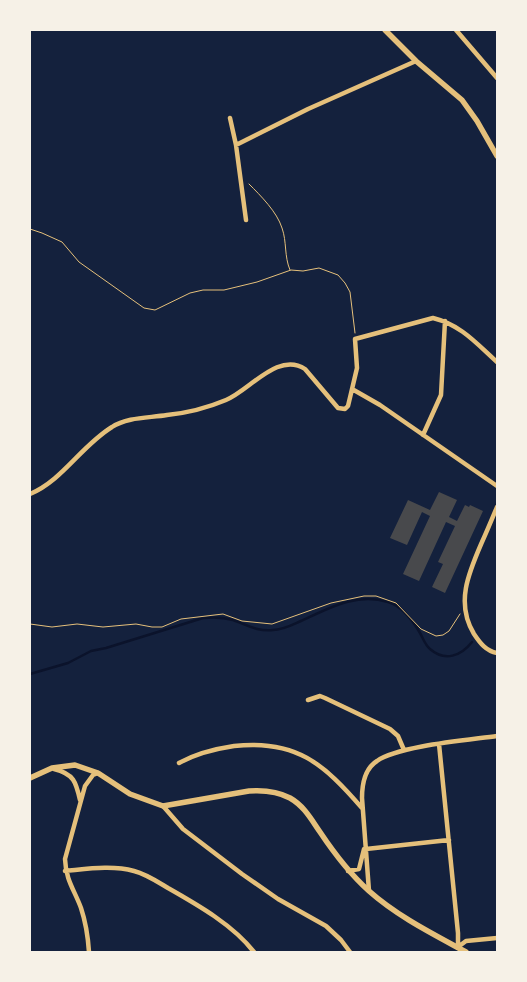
<svg xmlns="http://www.w3.org/2000/svg" width="527" height="982" viewBox="0 0 527 982" font-family="'Fira Sans Condensed',sans-serif">
  <rect width="100%" height="100%" fill="#14213d"/>
  <g fill="none" stroke-linecap="round" stroke-linejoin="round">
    <!-- stream -->
    <path stroke="#0b132b" stroke-width="2.5" d="M 30,674 L 68,663 L 91,651 L 106,648 L 203,618 C 213,617 223,617 233,620 C 247,625 258,632 273,630 C 283,630 292,625 301,621 C 329,608 357,592 388,602 C 402,606 413,621 420,633 C 423,638 425,645 430,649 C 445,662 461,656 472,642"/>
  </g>
  <!-- building -->
  <path fill="#48494c" d="M 439,492 L 457,500 L 449,517 L 457,521 L 465,505 L 469,507 L 470,505 L 483,511 L 445,593 L 432,587 L 443,564 L 438,562 L 455,526 L 446,522 L 419,581 L 403,574 L 430,516 L 422,512 L 407,545 L 390,538 L 408,500 L 430,510 Z"/>
  <g fill="none" stroke-linecap="round" stroke-linejoin="round">
    <!-- path -->
    <path stroke="#e5c07b" stroke-width="1" d="M 249,184 C 261,196 277,212 282,228 C 287,242 284,256 290,270
      M 30,229 L 42,233 L 62,242 L 79,262 L 144,308 L 155,310 L 190,293 L 203,290 L 224,290 L 257,282 L 291,270 L 303,271 L 319,268 L 338,275 L 345,283 L 350,292 L 355,333
      M 30,624 L 52,627 L 77,624 L 103,627 L 136,624 L 152,627 L 162,627 L 181,619 L 223,614 L 242,621 L 272,624 L 331,603 L 364,596 L 376,596 L 396,603 L 421,629 L 436,636 L 443,635 L 449,631 L 460,614"/>
    <!-- minor -->
    <path stroke="#e5c07b" stroke-width="4.5" d="M 456,30 L 497,78
      M 230,118 L 236,145 L 246,220
      M 236,145 L 308,109 L 416,61
      M 352,389 L 380,405 L 497,486
      M 423,435 L 441,395 L 445,321
      M 30,494 C 63,480 81,446 112,427 C 127,417 149,418 167,415 C 187,413 207,408 226,400 C 249,391 278,351 305,369 L 338,408 L 345,409 L 348,406 L 357,368 L 355,339 L 433,318 C 461,325 476,343 497,362
      M 497,507 C 492,519 487,531 482,542 C 469,572 455,603 474,634 C 480,643 486,651 497,653
      M 308,700 L 320,696 L 325,698 L 390,729 L 398,736 L 404,750
      M 439,744 L 458,933 L 458,947
      M 179,763 C 197,753 214,749 234,746 C 296,739 324,764 362,808
      M 54,769 C 74,774 76,782 80,800
      M 163,806 L 183,829 L 242,874 L 278,899 L 326,926 L 341,940 L 350,952
      M 366,849 L 449,840
      M 65,871 C 87,869 112,865 134,871 C 146,874 158,882 168,888 C 198,905 233,925 254,952
      M 348,871 L 359,869 L 364,849
      M 369,891 L 362,798 C 362,785 364,769 377,761 C 398,746 469,740 497,736
      M 458,947 L 466,941 L 497,938
      M 89,952 C 88,937 86,923 81,908 C 74,889 66,881 65,859 L 85,786 L 93,775 L 98,773"/>
    <!-- tertiary -->
    <path stroke="#e5c07b" stroke-width="5.5" d="M 385,30 L 416,61 L 462,100 L 477,121 L 497,156
      M 30,778 L 52,768 L 75,765 L 98,773 L 130,794 L 163,806 L 249,791 C 263,790 277,791 290,798 C 304,806 311,819 320,832 C 334,853 350,874 369,891 C 397,916 433,934 466,952"/>
  </g>
  <!-- border -->
  <rect width="527" height="982" fill="none" stroke="#f6f1e7" stroke-width="62"/>
</svg>
